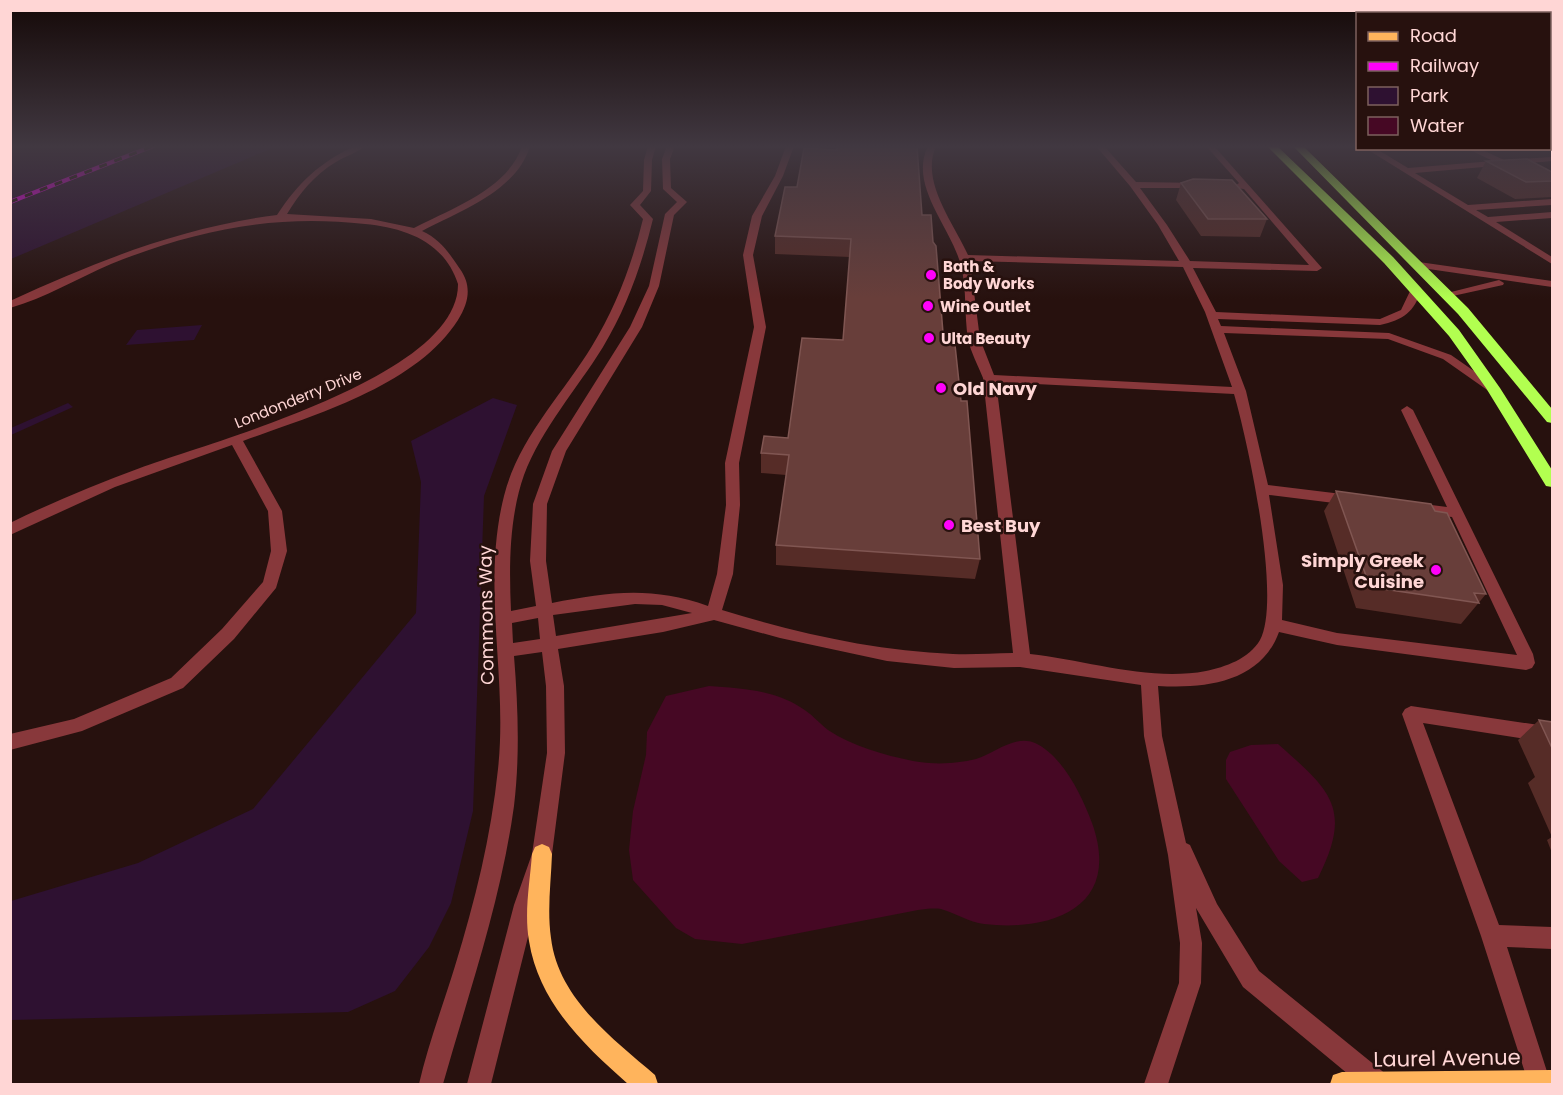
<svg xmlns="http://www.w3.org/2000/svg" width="1563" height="1095" viewBox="0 0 1563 1095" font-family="Poppins,sans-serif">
  <rect width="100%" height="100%" fill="#27110e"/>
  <!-- green -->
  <path fill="#2e1131" d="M 11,146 L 277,146 L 11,259 Z
    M 202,325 L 194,340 L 126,345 L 137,330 Z
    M 493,398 L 517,405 L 484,496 L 473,811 L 451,903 L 429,947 L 395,991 L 348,1012 L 11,1020 L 11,901 L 138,863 L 253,809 L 416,613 L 421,482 L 411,441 Z
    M 68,403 L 73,407 L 11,435 L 11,428 Z"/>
  <!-- water -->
  <path fill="#460824" d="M 709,686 C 740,688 773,690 800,707 C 811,713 819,723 828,730 C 852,746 884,755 913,761 C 934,765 955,764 976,759 C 994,754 1015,734 1035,743 C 1063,756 1082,796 1092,823 C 1122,906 1054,932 984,924 C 969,922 955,913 941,909 C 934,908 925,909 918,910 L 742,944 L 695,939 L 676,928 L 633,880 L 629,850 L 633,811 L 646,755 L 647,732 L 666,696 Z
    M 1278,744 C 1331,791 1353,808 1318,878 L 1302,882 L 1279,861 L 1226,779 L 1226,760 L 1230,752 L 1251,745 Z"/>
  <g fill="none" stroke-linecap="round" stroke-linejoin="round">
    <!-- minor -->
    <path fill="#88383b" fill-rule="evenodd" d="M 355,146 L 365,146 C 357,153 345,156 336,162 C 314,175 300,193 287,214 L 371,219 L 414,228 C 452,208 508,189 522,146 L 530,146 C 517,191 460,211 422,231 C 440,239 450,254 460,269 C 472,286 469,302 458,320 C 416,386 314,415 243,441 L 282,511 L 287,551 L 276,588 L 234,639 L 183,688 L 82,731 L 10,750 L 10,734 L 74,719 L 171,678 L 222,629 L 263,582 L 271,551 L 268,511 L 232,445 L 115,487 L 10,535 L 10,523 C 53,502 96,484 140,468 C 212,441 459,377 458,284 C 444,241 405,228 365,224 C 273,214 196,230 111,264 C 78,278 45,298 10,308 L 10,301 C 97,261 182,227 277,215 C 298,183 320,162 355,146 Z
      M 648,146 L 656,146 L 652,160 L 651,191 L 640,205 L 653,219 C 642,264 627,307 603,347 C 577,389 542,428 524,475 C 509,518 509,566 511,611 L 536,606 L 530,561 L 533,504 L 552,451 L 630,327 L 649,286 L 665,214 L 677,202 L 663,189 L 662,159 L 667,146 L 675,146 L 670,159 L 671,188 L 687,202 L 674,215 L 659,286 L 642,327 L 566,451 L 547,504 L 546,561 L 552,603 C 609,592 651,586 708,606 L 717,574 L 726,505 L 725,463 L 754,327 L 743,255 L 752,216 L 775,176 L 786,146 L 794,146 L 783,176 L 762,216 L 753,255 L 766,327 L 739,463 L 740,505 L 733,574 L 722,610 C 796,633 876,651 953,654 C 973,655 993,653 1013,653 L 983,378 C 978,365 971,353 968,339 C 964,315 967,290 961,266 C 952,228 908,186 928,146 L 936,146 C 920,182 954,223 968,255 L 1179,261 L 1158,225 L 1130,186 L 1096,146 L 1104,146 L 1136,182 L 1203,183 L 1204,185 L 1200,188 L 1140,188 L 1167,225 L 1190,261 L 1309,265 L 1244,189 L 1236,188 L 1235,186 L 1239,183 L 1206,146 L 1214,146 L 1322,268 L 1317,271 L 1193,268 L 1216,312 L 1380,319 L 1401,310 L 1412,287 L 1420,287 L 1421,289 C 1415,312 1403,320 1380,325 L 1218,319 L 1221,326 L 1389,333 L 1451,355 L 1500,389 L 1498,392 L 1490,392 L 1443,359 L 1388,339 L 1224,333 L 1246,391 L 1268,485 L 1350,495 L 1357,500 L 1350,505 L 1269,495 L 1283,585 L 1282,620 L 1337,633 L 1517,655 L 1452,517 L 1416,513 L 1409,508 L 1416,503 L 1447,507 L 1401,410 L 1407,406 L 1413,410 L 1533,654 L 1535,663 L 1532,668 L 1526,670 L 1337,645 L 1279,632 C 1261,682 1206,689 1158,686 L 1162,736 L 1186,843 L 1190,845 L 1217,904 L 1259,971 L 1387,1075 L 1390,1084 L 1360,1084 L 1243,987 L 1196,908 L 1202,943 L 1201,983 L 1168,1084 L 1144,1084 L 1179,983 L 1180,943 L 1168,855 L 1144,736 L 1141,685 L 1020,667 L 954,668 L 887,661 L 780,638 L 714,620 L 663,632 L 558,649 L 564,686 L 565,753 L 552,854 L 536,905 L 491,1084 L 467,1084 L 514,905 L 532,854 L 547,753 L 546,686 L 542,652 L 514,656 C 518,706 520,756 514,806 C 501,901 469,992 443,1084 L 419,1084 C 428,1045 443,1005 455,966 C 475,901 491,837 498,769 C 508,677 481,587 504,496 C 518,439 562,395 592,346 C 616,307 632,264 643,219 L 630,205 L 643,191 L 644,160 ZM 970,261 L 1183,267 L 1205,312 L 1232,387 L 994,375 L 980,339 ZM 996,382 L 1234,394 C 1248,442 1282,599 1260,640 C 1249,659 1225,667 1206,671 C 1149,682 1087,660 1030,654 ZM 635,604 L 662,605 L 692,613 L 556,636 L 553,615 ZM 538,618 L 540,639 L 513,643 L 512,623 Z
      M 1365,148 L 1375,148 L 1408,168 L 1493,161 L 1466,148 L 1478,148 L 1504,160 L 1552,157 L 1552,161 L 1415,173 L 1468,205 L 1552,199 L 1552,205 L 1476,210 L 1488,217 L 1552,212 L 1552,218 L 1496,222 L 1552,257 L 1552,264 Z
      M 1419,262 L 1552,281 L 1552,287 L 1415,267 L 1415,263 Z
      M 1499,280 L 1504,283 L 1503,285 L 1448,297 L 1443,294 Z
      M 1411,706 L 1552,727 L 1552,743 L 1423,723 L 1499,925 L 1552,927 L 1552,949 L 1507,947 L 1551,1084 L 1529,1084 L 1528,1082 L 1481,936 L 1402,714 L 1405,709 Z"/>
    <!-- major -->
    <path fill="#ffb45c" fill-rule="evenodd" d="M 542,844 L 549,847 L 552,854 C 551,882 547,910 551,938 C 558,998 612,1038 655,1075 L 658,1084 L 628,1084 C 584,1045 539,1003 529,941 C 524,912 530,882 532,854 L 535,847 Z
      M 1552,1070 L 1552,1084 L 1330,1084 L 1333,1075 L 1342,1072 Z"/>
    <!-- highway -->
    <path fill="#b2ff50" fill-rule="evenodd" d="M 1267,146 L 1277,146 L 1393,257 L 1459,330 L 1500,388 L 1552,470 L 1552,487 L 1546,486 L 1486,388 L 1449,336 L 1384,263 Z
      M 1293,146 L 1303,146 L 1468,308 L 1552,409 L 1552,423 L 1547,422 L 1458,314 Z"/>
    <!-- rail casing -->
    <g stroke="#ff01fa" stroke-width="4.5">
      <path id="rail" d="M 10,202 L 153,146"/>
    </g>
    <!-- rail -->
    <use href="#rail" stroke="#27110e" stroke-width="3" stroke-dasharray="8" stroke-linecap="butt"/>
  </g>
  <!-- wall -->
  <path fill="#562c27" d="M 1486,161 L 1552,172 L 1552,198 L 1552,197 L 1515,199 L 1477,178 Z
    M 1181,183 L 1267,219 L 1260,237 L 1201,236 L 1176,200 Z
    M 922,215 L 933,242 L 944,345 L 961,401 L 980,559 L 975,579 L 776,565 L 776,545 L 786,475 L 761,473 L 761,453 L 788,438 L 843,340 L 850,257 L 775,254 L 775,236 Z
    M 1336,491 L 1435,511 L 1486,594 L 1461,624 L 1356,608 L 1324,511 Z
    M 1539,720 L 1552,722 L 1552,853 L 1547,840 L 1552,837 L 1528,783 L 1535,777 L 1518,740 Z"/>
  <!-- building -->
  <path fill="#683e3a" stroke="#805652" stroke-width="1.5" d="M 837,146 L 917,146 L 922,215 L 931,215 L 933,242 L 936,246 L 944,345 L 955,345 L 961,401 L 967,401 L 980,559 L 776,545 L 789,455 L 761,453 L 764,436 L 788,438 L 802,338 L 843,340 L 851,239 L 775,236 L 785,187 L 797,187 L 804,148 L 837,150 Z
    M 1527,159 L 1552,172 L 1552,181 L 1526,182 L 1486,161 Z
    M 1193,179 L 1232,180 L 1267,219 L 1208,219 L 1181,183 Z
    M 1336,491 L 1431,504 L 1435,511 L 1447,513 L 1486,594 L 1474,593 L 1479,603 L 1370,587 Z
    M 1539,720 L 1552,722 L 1552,748 Z"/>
  <!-- sky -->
  <linearGradient id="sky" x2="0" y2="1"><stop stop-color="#150908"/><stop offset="0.49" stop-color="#413841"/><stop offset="1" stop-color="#413841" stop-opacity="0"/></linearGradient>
  <rect width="1563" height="299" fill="url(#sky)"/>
  <!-- markers -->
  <g fill="#ff01fa" stroke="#27110e" stroke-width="2">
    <circle cx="931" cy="275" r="6"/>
    <circle cx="928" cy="306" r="6"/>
    <circle cx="929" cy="338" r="6"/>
    <circle cx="941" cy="388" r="6"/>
    <circle cx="949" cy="525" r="6"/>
    <circle cx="1436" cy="570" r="6"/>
  </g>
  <g text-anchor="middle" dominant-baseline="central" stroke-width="5" stroke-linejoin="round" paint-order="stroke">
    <!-- far-poi labels -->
    <g font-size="15" font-weight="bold" fill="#ffd6d5" stroke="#27110e" text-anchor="start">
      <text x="943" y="266">Bath &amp;<tspan x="943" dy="17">Body Works</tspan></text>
      <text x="940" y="306">Wine Outlet</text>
      <text x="941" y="338">Ulta Beauty</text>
    </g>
    <!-- far-street labels -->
    <g font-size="15" fill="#ffd6d5" stroke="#27110e">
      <text transform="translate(298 398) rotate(-22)">Londonderry Drive</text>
    </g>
    <!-- poi labels -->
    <g font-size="18" font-weight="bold" fill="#ffd6d5" stroke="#27110e" text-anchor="start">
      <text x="953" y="388">Old Navy</text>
      <text x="961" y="525">Best Buy</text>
      <text x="1424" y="560" text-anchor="end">Simply Greek<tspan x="1424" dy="21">Cuisine</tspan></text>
    </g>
    <!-- street labels -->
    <g font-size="18" fill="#ffd6d5" stroke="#27110e">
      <text transform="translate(486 615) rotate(-91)">Commons Way</text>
    </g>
    <!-- near-street labels -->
    <g font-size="21" fill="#ffd6d5" stroke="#27110e">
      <text transform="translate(1447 1058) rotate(-1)">Laurel Avenue</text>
    </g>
  </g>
  <!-- border -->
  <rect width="1563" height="1095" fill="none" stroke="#ffd6d5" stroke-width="24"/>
  <!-- legend -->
  <rect x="1356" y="12" width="195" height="138" fill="#27110e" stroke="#7d605e" stroke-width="1.5"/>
  <rect x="1368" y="32" width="30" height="9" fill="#ffb45c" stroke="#7d605e" stroke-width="1.5"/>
  <text x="1410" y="42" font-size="18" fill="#ffd6d5">Road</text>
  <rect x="1368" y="62" width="30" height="9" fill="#ff01fa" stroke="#7d605e" stroke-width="1.5"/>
  <text x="1410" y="72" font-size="18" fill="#ffd6d5">Railway</text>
  <rect x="1368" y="87" width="30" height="18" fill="#2e1131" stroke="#7d605e" stroke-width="1.5"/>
  <text x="1410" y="102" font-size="18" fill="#ffd6d5">Park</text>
  <rect x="1368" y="117" width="30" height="18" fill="#460824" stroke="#7d605e" stroke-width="1.5"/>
  <text x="1410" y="132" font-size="18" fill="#ffd6d5">Water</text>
</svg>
